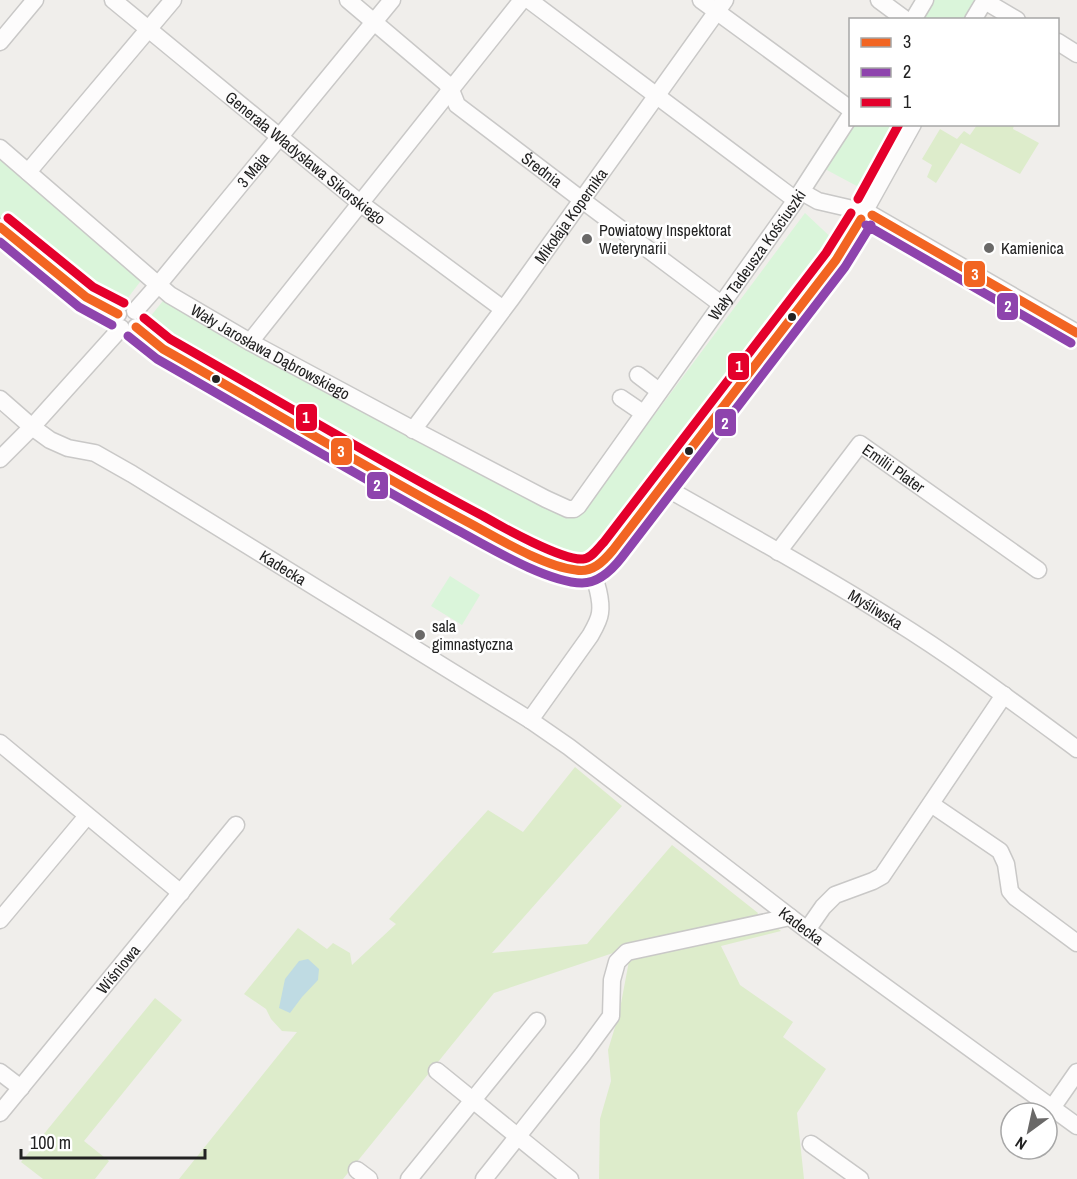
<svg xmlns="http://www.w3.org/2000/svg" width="1077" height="1179" viewBox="0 0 1077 1179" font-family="'Archivo Narrow',sans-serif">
  <rect width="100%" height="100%" fill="#f0eeeb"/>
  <!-- grass -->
  <path fill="#ddeccb" d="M 977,125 L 1014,125 L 1013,129 L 1039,143 L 1020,174 L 961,143 L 936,183 L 927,177 L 932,165 L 922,159 L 940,129 L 957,139 L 964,131 L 970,135 Z
    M 575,767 L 622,806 L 492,953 L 587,944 L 672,845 L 758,913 L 754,921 L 625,949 L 494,993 L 343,1179 L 179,1179 L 297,1032 L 282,1031 L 271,1019 L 266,1009 L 244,994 L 298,928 L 327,949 L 333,943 L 350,953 L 352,965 L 396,924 L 389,919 L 488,810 L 523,832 Z
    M 773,924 L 781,931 L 721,946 L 740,985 L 793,1022 L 783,1037 L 826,1069 L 797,1113 L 804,1179 L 599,1179 L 600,1119 L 611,1081 L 608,1050 L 619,1014 L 629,961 Z
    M 155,998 L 182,1020 L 84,1141 L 109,1161 L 95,1179 L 43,1179 L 21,1162 Z"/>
  <!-- park -->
  <path fill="#daf5da" d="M 929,0 L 982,0 L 970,19 L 917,20 Z
    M 853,125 L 908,125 L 868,192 L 825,169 Z
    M 0,155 L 143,278 L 127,299 L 116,302 L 94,295 L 0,218 Z
    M 805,213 L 837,243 L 609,541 C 589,562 587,566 559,556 L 425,491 L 157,337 L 160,333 L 152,326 L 150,317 L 166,297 L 572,517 L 579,516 Z
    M 450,576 L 480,595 L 462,625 L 431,606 Z"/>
  <!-- water -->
  <path fill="#bfdbe3" d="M 308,959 L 319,969 L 318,980 L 302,997 L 290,1013 L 279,1008 L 285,979 L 299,961 Z"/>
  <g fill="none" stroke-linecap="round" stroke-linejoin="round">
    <!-- minor casing -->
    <g stroke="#c9c8c7" stroke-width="19">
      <g id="minor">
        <path id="s1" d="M 113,0 L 360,203 L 503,309"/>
        <path id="s2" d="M 348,0 L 446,83 L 451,90 L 457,105 L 582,200 L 721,304"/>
        <path d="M 529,0 L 789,195"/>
        <path d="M 701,0 L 850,109"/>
        <path d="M 879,0 L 906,20"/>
        <path d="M 985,1 L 1017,20"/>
        <path d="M 913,20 L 925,0"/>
        <path d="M 973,20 L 985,0"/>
        <path d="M 0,42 L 35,0"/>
        <path d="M 1058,42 L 1077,54"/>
        <path id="s3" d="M 0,148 L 170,295 L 250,342 L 418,432 L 546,499 L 568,509 L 574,509 L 578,506 L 793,204 L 850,116"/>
        <path d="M 28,172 L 173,0"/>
        <path d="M 802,192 L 818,201 L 857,210"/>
        <path d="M 868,205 L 913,124"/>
        <path d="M 872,215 L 1077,333"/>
        <path d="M 0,227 L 86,297 L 118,314"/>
        <path id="s4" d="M 135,311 L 158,285 L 392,0"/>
        <path d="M 136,327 L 163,349 C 271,410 377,474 487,532 C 508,543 562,573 584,571 C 602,569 616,545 626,532 L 836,260 L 861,219"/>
        <path d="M 250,342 L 522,0"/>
        <path d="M 638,375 L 659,391"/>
        <path d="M 621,398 L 643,413"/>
        <path id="s5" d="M 0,399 L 32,427 L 50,440 L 68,448 L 95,453 L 132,474 L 530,720 L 569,747 L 807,930 L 1077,1126"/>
        <path id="s6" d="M 413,430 L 511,299 L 725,0"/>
        <path d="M 0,459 L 32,427 L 121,328"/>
        <path id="s7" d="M 661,485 C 738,529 816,571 890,618 C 955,658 1016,704 1077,749"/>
        <path id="s8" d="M 778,552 L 860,444 L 1038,570"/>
        <path d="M 530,720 L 590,636 C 594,629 599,621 600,613 C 602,601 596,580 591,569"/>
        <path d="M 0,743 L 181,893"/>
        <path d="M 931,804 L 1000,851 L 1006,864 L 1010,891 L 1015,897 L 1077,943"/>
        <path d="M 0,920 L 87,816"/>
        <path d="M 807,930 L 823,907 L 835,895 L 873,881 L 882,876 L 1004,695"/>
        <path d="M 437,1071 L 570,1179"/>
        <path d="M 0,1072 L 21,1088"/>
        <path d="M 1052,1108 L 1077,1072"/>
        <path id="s9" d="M 0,1113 L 236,825"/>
        <path d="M 811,1144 L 860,1179"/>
        <path d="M 357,1170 L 369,1179"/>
        <path d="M 409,1179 L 537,1021"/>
        <path d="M 484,1179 L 583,1054 L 611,1016 L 612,980 L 617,962 L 627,952 L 790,917"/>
      </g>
    </g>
    <!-- minor -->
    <use href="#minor" stroke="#fdfcfc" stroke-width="16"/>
    <!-- bus-1 casing -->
    <g stroke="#fff" stroke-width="14">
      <path id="bus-1" d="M 872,215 L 1077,333
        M 0,227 L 86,297 L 118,314
        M 136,327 L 163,349 C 262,405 360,464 460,518 C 491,534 541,566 576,570 C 592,573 603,562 613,550 L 836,260 L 861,219"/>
    </g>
    <!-- bus-2 casing -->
    <g stroke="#fff" stroke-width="14">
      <path id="bus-2" d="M 866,225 L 1071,343
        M 0,242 L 79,307 L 112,325
        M 128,336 L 157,359 C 257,416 356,475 457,530 C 489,547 546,582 582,583 C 599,583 612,570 622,557 L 845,267 L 871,225"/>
    </g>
    <!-- bus-3 casing -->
    <g stroke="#fff" stroke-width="14">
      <path id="bus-3" d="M 858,199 L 899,124
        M 8,218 L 93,287 L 124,303
        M 144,318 L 170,339 C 274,398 377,460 483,516 C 502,527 563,561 583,559 C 592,558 598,548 604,542 L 826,253 L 851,213"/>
    </g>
    <!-- bus-1 -->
    <use href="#bus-1" stroke="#f26522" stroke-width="9"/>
    <!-- bus-2 -->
    <use href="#bus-2" stroke="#8e44ad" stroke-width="9"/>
    <!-- bus-3 -->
    <use href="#bus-3" stroke="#e4002b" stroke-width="9"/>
  </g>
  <!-- markers -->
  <g fill="#6a6968" stroke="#fff" stroke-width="2">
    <circle cx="587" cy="239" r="6"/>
    <circle cx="989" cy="248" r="6"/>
    <circle cx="420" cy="635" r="6"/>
  </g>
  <g fill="#222" stroke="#fff" stroke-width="2">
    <circle cx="792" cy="317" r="5"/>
    <circle cx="216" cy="379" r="5"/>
    <circle cx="689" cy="451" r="5"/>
  </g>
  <g text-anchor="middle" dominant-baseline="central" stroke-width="5" stroke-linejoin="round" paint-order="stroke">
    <!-- street labels -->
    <g font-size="16" fill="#222" stroke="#fff">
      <text stroke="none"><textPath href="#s1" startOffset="249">Generała Władysława Sikorskiego</textPath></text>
      <text stroke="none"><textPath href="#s2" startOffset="260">Średnia</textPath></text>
      <text stroke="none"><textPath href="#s4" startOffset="184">3 Maja</textPath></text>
      <text stroke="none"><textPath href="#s6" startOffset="266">Mikołaja Kopernika</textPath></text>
      <text stroke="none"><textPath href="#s3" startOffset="996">Wały Tadeusza Kościuszki</textPath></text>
      <text stroke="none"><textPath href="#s3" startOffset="340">Wały Jarosława Dąbrowskiego</textPath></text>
      <text stroke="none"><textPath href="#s8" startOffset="177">Emilii Plater</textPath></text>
      <text stroke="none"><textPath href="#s5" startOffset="332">Kadecka</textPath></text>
      <text stroke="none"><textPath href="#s7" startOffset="248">Myśliwska</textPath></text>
      <text stroke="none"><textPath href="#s5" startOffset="963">Kadecka</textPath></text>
      <text stroke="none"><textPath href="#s9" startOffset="186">Wiśniowa</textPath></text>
    </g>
    <!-- poi labels -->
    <g font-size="16" fill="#222" stroke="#fff" text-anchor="start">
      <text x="599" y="230">Powiatowy Inspektorat<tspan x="599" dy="18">Weterynarii</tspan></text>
      <text x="1001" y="248">Kamienica</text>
      <text x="432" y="626">sala<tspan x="432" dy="18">gimnastyczna</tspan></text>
    </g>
  </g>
  <g stroke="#fff" stroke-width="2">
    <rect x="963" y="260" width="23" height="28" rx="6" fill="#f26522"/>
    <rect x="996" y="292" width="23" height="29" rx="6" fill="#8e44ad"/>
    <rect x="727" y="352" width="23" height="29" rx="6" fill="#e4002b"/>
    <rect x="295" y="403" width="23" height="29" rx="6" fill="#e4002b"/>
    <rect x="714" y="408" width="23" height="29" rx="6" fill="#8e44ad"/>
    <rect x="330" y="437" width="23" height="29" rx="6" fill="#f26522"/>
    <rect x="366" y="471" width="23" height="29" rx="6" fill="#8e44ad"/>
  </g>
  <g font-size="16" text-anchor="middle" font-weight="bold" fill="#fff">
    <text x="975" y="280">3</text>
    <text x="1008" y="312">2</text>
    <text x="739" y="372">1</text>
    <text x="306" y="423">1</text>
    <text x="725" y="429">2</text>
    <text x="341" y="457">3</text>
    <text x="377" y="491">2</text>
  </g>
  <!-- legend -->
  <rect x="849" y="18" width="210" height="108" fill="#ffffff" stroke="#a7a7a7" stroke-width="1.5"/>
  <rect x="861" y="38" width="30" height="9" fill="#f26522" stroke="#a7a7a7" stroke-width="1.5"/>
  <text x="903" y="48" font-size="18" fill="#222222">3</text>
  <rect x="861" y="68" width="30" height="9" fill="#8e44ad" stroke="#a7a7a7" stroke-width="1.5"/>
  <text x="903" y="78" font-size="18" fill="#222222">2</text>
  <rect x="861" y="98" width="30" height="9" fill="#e4002b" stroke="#a7a7a7" stroke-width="1.5"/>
  <text x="903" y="108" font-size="18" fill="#222222">1</text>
  <!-- north arrow -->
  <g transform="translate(1029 1131) rotate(213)"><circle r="28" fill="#ffffff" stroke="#a7a7a7" stroke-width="1.5"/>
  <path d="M0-4.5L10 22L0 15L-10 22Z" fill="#6a6968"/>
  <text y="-9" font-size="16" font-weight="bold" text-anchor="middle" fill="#222222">N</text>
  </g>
  <!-- scale -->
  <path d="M21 1149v9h184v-9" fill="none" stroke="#222222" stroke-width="3"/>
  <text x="30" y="1149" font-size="18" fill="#222222" stroke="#ffffff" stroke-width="4.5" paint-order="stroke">100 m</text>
</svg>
